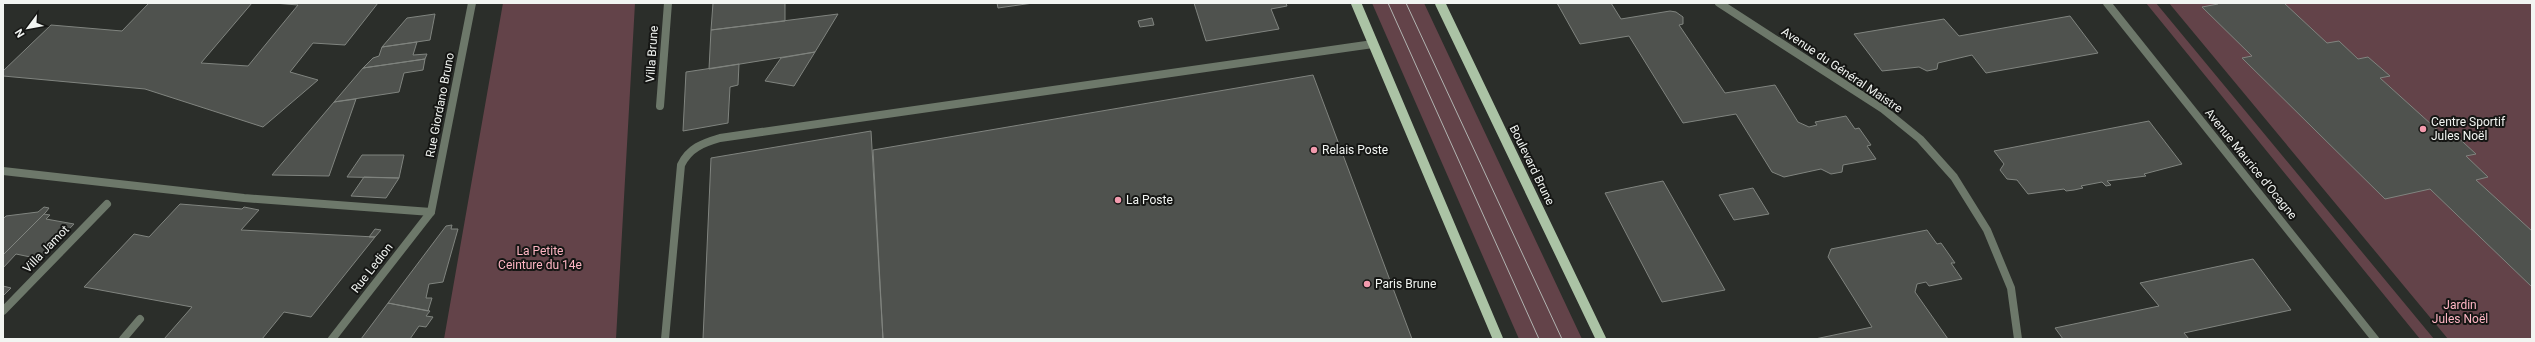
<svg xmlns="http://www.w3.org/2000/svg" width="2535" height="342" viewBox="0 0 2535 342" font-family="Roboto,sans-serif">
  <rect width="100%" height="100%" fill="#2b2e2a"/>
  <!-- green -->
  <path fill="#634349" d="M 503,3 L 635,3 L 616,339 L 444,339 Z
    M 1372,3 L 1424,3 L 1582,339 L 1519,339 Z
    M 2146,3 L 2156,3 L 2434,339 L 2420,339 Z
    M 2169,3 L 2532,3 L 2532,339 L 2448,339 Z"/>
  <!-- building -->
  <path fill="#4f524e" stroke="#80847f" d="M 149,3 L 252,3 L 201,63 L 248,66 L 298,5 L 274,3 L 378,3 L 345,45 L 313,43 L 290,72 L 318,80 L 263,127 L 145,89 L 3,76 L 3,71 L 51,25 L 122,31 Z
    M 713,3 L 785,3 L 785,21 L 711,30 Z
    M 997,3 L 1033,3 L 998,8 Z
    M 1194,3 L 1286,3 L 1287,6 L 1271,9 L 1279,29 L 1206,41 Z
    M 1557,3 L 1611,3 L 1621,19 L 1670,11 L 1676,12 L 1683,17 L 1683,24 L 1679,25 L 1725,93 L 1775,85 L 1798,122 L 1809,127 L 1817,125 L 1815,122 L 1846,116 L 1855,129 L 1859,128 L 1871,145 L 1867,146 L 1876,159 L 1843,165 L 1842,172 L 1831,174 L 1821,169 L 1784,177 L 1772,172 L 1736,114 L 1683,123 L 1629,36 L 1580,44 Z
    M 2217,3 L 2284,3 L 2327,43 L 2339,41 L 2358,59 L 2368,57 L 2390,76 L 2380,78 L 2442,134 L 2452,132 L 2476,154 L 2466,156 L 2488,177 L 2476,180 L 2532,231 L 2532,287 L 2430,189 L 2385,199 L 2242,58 L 2252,56 L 2202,7 L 2218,4 Z
    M 435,14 L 430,40 L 382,47 L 407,18 Z
    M 838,14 L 815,52 L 709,69 L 711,30 Z
    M 2070,16 L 2098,53 L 1986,73 L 1972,55 L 1938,63 L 1937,69 L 1927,71 L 1919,67 L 1882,71 L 1854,34 L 1944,19 L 1959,36 Z
    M 1152,18 L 1154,25 L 1140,27 L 1138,21 Z
    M 417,42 L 413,55 L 427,54 L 425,59 L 363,68 L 373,58 L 379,56 L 382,47 Z
    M 815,52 L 794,86 L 765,81 L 781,58 Z
    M 425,59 L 423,70 L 404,73 L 399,92 L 334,102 L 363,68 Z
    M 739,64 L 738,85 L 730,87 L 728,123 L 683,131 L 686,72 Z
    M 1313,75 L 1412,339 L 883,339 L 873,150 Z
    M 356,99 L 329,176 L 272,175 L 334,102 Z
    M 2149,121 L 2182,164 L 2144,174 L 2146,176 L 2107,181 L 2111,185 L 2106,186 L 2102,182 L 2081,186 L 2083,188 L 2074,190 L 2066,191 L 2064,189 L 2028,194 L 2017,180 L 2007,179 L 2000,170 L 2004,164 L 1994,151 Z
    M 871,131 L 883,339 L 703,339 L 711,158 Z
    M 362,155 L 404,155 L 399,178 L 347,177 Z
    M 364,177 L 399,178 L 386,198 L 351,196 Z
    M 1663,181 L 1725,290 L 1662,302 L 1605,193 Z
    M 1753,188 L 1769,214 L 1734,220 L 1719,195 Z
    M 180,204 L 242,209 L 244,207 L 259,210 L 241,230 L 375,237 L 311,317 L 284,312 L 262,339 L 164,339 L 192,307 L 84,287 L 134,234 L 149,237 Z
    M 44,207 L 49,208 L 46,212 L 3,255 L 3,219 L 6,216 L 38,212 Z
    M 44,214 L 50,215 L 46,219 L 74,224 L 40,259 L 16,254 L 3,268 L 3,255 Z
    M 452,225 L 451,229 L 458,229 L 443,282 L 429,284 L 426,298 L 432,298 L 428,311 L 388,303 L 446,226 Z
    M 375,229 L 381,230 L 375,237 L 369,237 Z
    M 1927,230 L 1937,244 L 1941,243 L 1955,263 L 1951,263 L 1962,279 L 1929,286 L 1926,282 L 1917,284 L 1915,292 L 1948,339 L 1815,339 L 1872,327 L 1828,257 L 1831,249 Z
    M 2253,259 L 2291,310 L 2184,333 L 2189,339 L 2063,339 L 2055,328 L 2159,306 L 2140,283 Z
    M 3,286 L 11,288 L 3,296 Z
    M 388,303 L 430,311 L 426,316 L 433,317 L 426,327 L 419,326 L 410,339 L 361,339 Z"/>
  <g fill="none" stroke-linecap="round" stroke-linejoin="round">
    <!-- lane -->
    <path stroke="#6d786a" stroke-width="8" d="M 3,171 L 244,198 L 431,212
      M 665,339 L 681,165 C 689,148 703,143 720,138 L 1373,44"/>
    <!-- street -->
    <path stroke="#6d786a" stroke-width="8" d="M 1719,3 L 1883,109 L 1920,139 L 1954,177 L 1987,230 L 2011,288 L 2018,339
      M 2107,3 L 2375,339
      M 660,106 L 668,3
      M 3,311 L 107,204
      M 123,339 L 140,319
      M 332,339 L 431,212 L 472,3"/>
    <!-- primary -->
    <path stroke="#abc3a5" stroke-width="10" d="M 1356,3 L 1498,339
      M 1440,3 L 1601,339"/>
    <!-- tram -->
    <path stroke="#b1b4b1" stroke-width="1" d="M 1388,3 L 1539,339
      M 1406,3 L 1562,339"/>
  </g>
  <!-- markers -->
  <g fill="#f29aad" stroke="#151614" stroke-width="1.5">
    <circle cx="2423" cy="129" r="4"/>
    <circle cx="1314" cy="150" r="4"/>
    <circle cx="1118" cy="200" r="4"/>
    <circle cx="1367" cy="284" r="4"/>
  </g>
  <g text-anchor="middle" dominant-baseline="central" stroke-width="4" stroke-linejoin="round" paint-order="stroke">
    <!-- street labels -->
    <g font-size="12" fill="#f2f5f2" stroke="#151614">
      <text transform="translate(652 54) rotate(-86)">Villa Brune</text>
      <text transform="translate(1842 70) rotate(34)">Avenue du Général Maistre</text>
      <text transform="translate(440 105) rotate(-79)">Rue Giordano Bruno</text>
      <text transform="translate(2251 164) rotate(51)">Avenue Maurice d'Ocagne</text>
      <text transform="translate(1532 165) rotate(64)">Boulevard Brune</text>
      <text transform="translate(46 249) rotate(-46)">Villa Jamot</text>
      <text transform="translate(372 268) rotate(-52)">Rue Ledion</text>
    </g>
    <!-- poi labels -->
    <g font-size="12" fill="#f2f5f2" stroke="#151614" text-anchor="start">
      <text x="2431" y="122">Centre Sportif<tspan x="2431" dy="14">Jules Noël</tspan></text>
      <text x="1322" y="150">Relais Poste</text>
      <text x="1126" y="200">La Poste</text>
      <text x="1375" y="284">Paris Brune</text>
    </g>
    <!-- park labels -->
    <g font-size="12" fill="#ffb6c4" stroke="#151614">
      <text x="540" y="251">La Petite<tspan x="540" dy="14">Ceinture du 14e</tspan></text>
      <text x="2460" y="305">Jardin<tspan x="2460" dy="14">Jules Noël</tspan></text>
    </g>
  </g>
  <!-- border -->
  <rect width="2535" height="342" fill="none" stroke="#f2f5f2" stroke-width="8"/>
  <!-- north arrow -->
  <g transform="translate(28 28) rotate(238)" stroke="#151614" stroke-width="3" paint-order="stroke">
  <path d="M0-3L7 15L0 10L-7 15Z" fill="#f2f5f2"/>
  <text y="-6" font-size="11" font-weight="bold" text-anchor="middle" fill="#f2f5f2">N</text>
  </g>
</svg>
